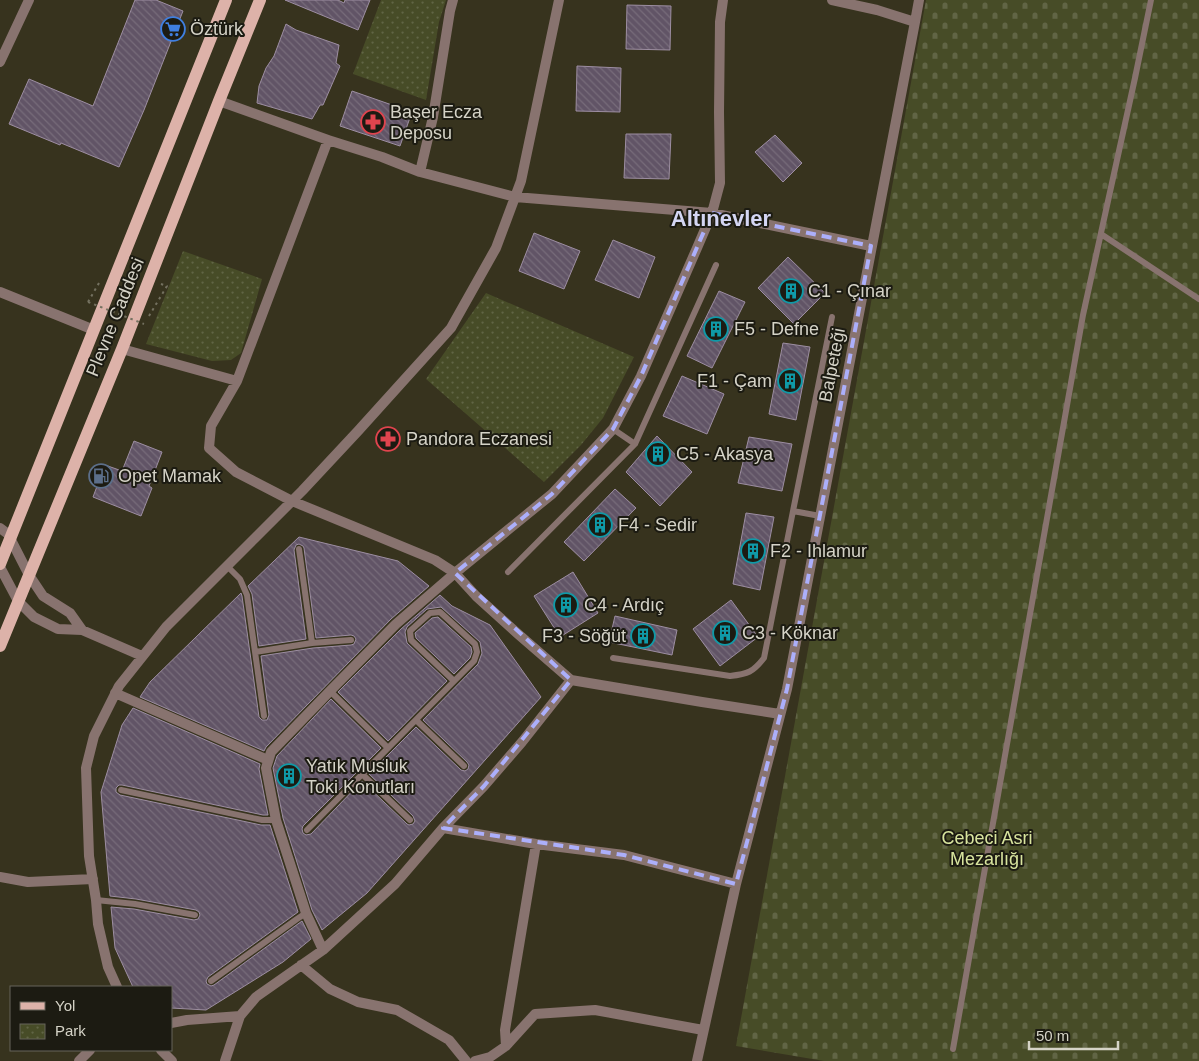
<svg xmlns="http://www.w3.org/2000/svg" width="1199" height="1061" viewBox="0 0 1199 1061" font-family="Arial,sans-serif">
  <defs>
    <pattern id="cemetery-stones" width="16" height="16" patternUnits="userSpaceOnUse" patternTransform="scale(1.25)"><rect width="16" height="16" fill="#474c27"/><path d="M2 7V4a2 2 0 0 1 4 0v3zM10 15v-3a2 2 0 0 1 4 0v3z" fill="#616545"/></pattern>
    <pattern id="park-dots" width="8" height="8" patternUnits="userSpaceOnUse" patternTransform="scale(1.25)"><rect width="8" height="8" fill="#474c27"/><path d="M2 2h.1M6 6h.1" fill="none" stroke="#616545" stroke-width="1.8" stroke-linecap="round"/></pattern>
    <pattern id="building-back-hatch" width="6" height="6" patternUnits="userSpaceOnUse" patternTransform="scale(1.25)"><rect width="6" height="6" fill="#615466"/><path d="M-1 5l2 2M0 0l6 6M5-1l2 2" fill="none" stroke="#776c7a"/></pattern>
  </defs>
  <rect width="100%" height="100%" fill="#37331e"/>
  <!-- cemetery -->
  <path fill="url(#cemetery-stones)" d="M 926,0 L 1199,0 L 1199,1061 L 824,1061 L 736,1046 Z"/>
  <!-- park -->
  <path fill="url(#park-dots)" d="M 381,0 L 446,0 L 439,22 L 426,100 L 353,74 Z
    M 183,251 L 262,279 L 241,353 L 231,360 L 212,361 L 146,344 Z
    M 486,293 L 634,357 L 603,418 L 581,445 L 544,482 L 426,379 Z"/>
  <!-- building -->
  <path fill="url(#building-back-hatch)" stroke="#9d8ea2" d="M 135,0 L 156,0 L 183,11 L 144,110 L 119,167 L 61,143 L 60,145 L 9,124 L 29,79 L 93,106 Z
    M 285,0 L 338,0 L 344,3 L 345,0 L 370,0 L 358,30 Z
    M 627,5 L 671,6 L 670,50 L 626,49 Z
    M 286,24 L 296,30 L 339,45 L 336,63 L 340,66 L 323,105 L 320,105 L 312,119 L 257,103 L 259,86 L 266,68 L 274,56 Z
    M 577,66 L 621,68 L 620,112 L 576,111 Z
    M 352,91 L 412,112 L 400,146 L 340,126 Z
    M 626,134 L 671,134 L 669,179 L 624,178 Z
    M 775,135 L 802,163 L 783,182 L 755,152 Z
    M 534,233 L 580,251 L 564,289 L 519,271 Z
    M 613,240 L 655,257 L 639,298 L 595,280 Z
    M 788,257 L 825,293 L 794,324 L 758,288 Z
    M 719,291 L 745,302 L 712,368 L 687,356 Z
    M 783,343 L 810,347 L 796,420 L 769,414 Z
    M 682,376 L 724,394 L 707,434 L 663,416 Z
    M 657,436 L 692,472 L 660,506 L 626,472 Z
    M 749,437 L 792,444 L 782,491 L 738,483 Z
    M 134,441 L 162,452 L 149,486 L 152,488 L 141,516 L 93,497 L 105,465 L 122,471 Z
    M 615,489 L 636,508 L 584,561 L 564,542 Z
    M 746,513 L 774,517 L 760,590 L 733,584 Z
    M 299,537 L 398,561 L 429,586 L 391,619 L 266,747 L 264,751 L 140,697 L 150,682 L 241,593 L 242,596 L 259,717 L 262,720 L 267,720 L 269,715 L 261,656 L 313,648 L 351,645 L 354,644 L 356,639 L 354,636 L 351,635 L 316,638 L 304,548 L 303,546 L 299,544 L 296,545 L 294,550 L 306,639 L 259,646 L 252,594 L 248,586 Z
    M 573,572 L 598,613 L 560,637 L 534,596 Z
    M 440,595 L 452,606 L 490,625 L 541,697 L 367,893 L 322,930 L 312,910 L 283,818 L 273,768 L 277,756 L 331,699 L 381,748 L 303,826 L 302,829 L 303,833 L 306,835 L 311,834 L 362,781 L 407,824 L 409,825 L 413,824 L 415,821 L 413,816 L 369,774 L 416,727 L 461,770 L 465,771 L 468,769 L 469,765 L 467,762 L 423,720 L 478,664 L 482,653 L 480,642 L 441,607 L 427,609 L 407,627 L 405,632 L 407,643 L 447,681 L 388,741 L 338,692 L 401,629 Z
    M 731,600 L 758,637 L 720,666 L 693,629 Z
    M 615,616 L 677,630 L 672,655 L 609,642 Z
    M 438,617 L 471,647 L 472,652 L 470,658 L 454,674 L 416,638 L 415,633 L 432,618 Z
    M 133,708 L 260,764 L 259,769 L 268,815 L 263,815 L 122,785 L 119,785 L 116,788 L 116,792 L 120,795 L 261,825 L 270,825 L 298,912 L 208,977 L 206,981 L 207,984 L 211,986 L 214,985 L 302,921 L 311,939 L 283,962 L 206,1010 L 171,1008 L 171,987 L 133,987 L 115,948 L 111,907 L 134,909 L 194,920 L 198,919 L 200,915 L 199,912 L 196,910 L 136,899 L 110,896 L 101,792 L 122,725 Z"/>
  <g fill="none" stroke-linecap="round" stroke-linejoin="round">
    <!-- path -->
    <path stroke="#747160" stroke-width="2" stroke-dasharray="2.5 4" stroke-linecap="butt" d="M 88,302 L 99,283
      M 149,316 L 167,286 L 161,284"/>
    <!-- service -->
    <path stroke="#88736f" stroke-width="6" d="M 1101,234 L 1199,299
      M 613,429 L 635,444 L 716,265
      M 820,516 L 793,511 L 832,317
      M 299,549 L 312,643
      M 227,566 L 240,579 L 247,595 L 264,716
      M 508,572 L 635,444
      M 255,652 L 312,643 L 351,640
      M 613,658 L 730,676 C 748,674 753,672 764,658 L 793,511
      M 330,691 L 388,748
      M 416,720 L 464,766
      M 362,774 L 410,820
      M 121,790 L 262,820 L 276,820
      M 307,830 L 474,661 L 477,652 L 475,644 L 440,612 L 430,613 L 410,631 L 411,640 L 454,681
      M 96,900 L 135,904 L 195,915
      M 211,981 L 297,919 L 306,913
      M 953,1049 L 1083,315 L 1135,78 L 1151,0"/>
    <!-- minor -->
    <path stroke="#88736f" stroke-width="10" d="M 832,0 L 877,10 L 915,22 L 919,0
      M 0,62 L 29,0
      M 219,101 L 328,140 L 382,157 L 420,172 L 515,197 L 712,213 L 871,246
      M 328,140 L 237,381 L 211,426 L 209,448 L 236,472 L 292,501 L 435,560 L 455,573 L 476,596 L 518,634 L 571,680
      M 420,172 L 433,117 L 450,11 L 453,0
      M 0,292 L 94,330
      M 122,349 L 237,381
      M 0,528 L 8,534 L 29,575 L 43,596 L 70,613 L 82,630
      M 0,567 L 18,601 L 34,617 L 58,629 L 82,630 L 142,656
      M 115,693 L 268,760
      M 443,828 L 536,844 L 624,855 L 736,884
      M 0,877 L 28,882 L 93,879
      M 323,950 L 306,913 L 276,820 L 266,768 L 271,752 L 330,691 L 396,624 L 455,573 L 552,494 L 613,429 L 641,376 L 697,248 L 712,213 L 720,183 L 719,112 L 720,22 L 723,0
      M 301,965 L 330,989 L 358,1002 L 397,1010 L 449,1040 L 466,1061
      M 117,987 L 108,967 L 98,924 L 96,900 L 89,856 L 86,768 L 94,736 L 119,686 L 166,627 L 302,491 L 358,431 L 451,328 L 496,248 L 521,181 L 559,0
      M 171,1023 L 187,1020 L 240,1016
      M 506,1046 L 505,1030 L 536,844
      M 161,1050 L 172,1061
      M 79,1061 L 90,1050
      M 225,1061 L 240,1016 L 256,997 L 323,950 L 395,884 L 443,828 L 484,786 L 522,742 L 571,680 L 702,702 L 780,714
      M 475,1061 L 490,1057 L 506,1046 L 535,1014 L 595,1010 L 703,1030
      M 697,1061 L 736,884 L 787,689 L 915,22"/>
    <!-- primary -->
    <path stroke="#ddb2a9" stroke-width="12" d="M 0,564 L 226,0
      M 0,646 L 122,349 L 219,101 L 260,0"/>
    <!-- path-bridge -->
    <path stroke="#747160" stroke-width="2" stroke-dasharray="2.5 4" stroke-linecap="butt" d="M 88,302 L 144,324"/>
  </g>
  <!-- marked area -->
  <path fill="none" stroke="#acaffb" stroke-width="4" stroke-dasharray="10 6" stroke-linejoin="round" d="M 712,213 L 871,246 L 787,689 L 736,884 L 624,855 L 443,828 L 484,786 L 571,680 L 455,573 L 552,494 L 613,429 L 641,376 Z"/>
  <!-- icons -->
  <defs>
    <g id="supermarket-ring" transform="scale(1.25)"><circle r="9.5" fill="#1c1b12" stroke="#3f7fe0" stroke-width="1.5"/><path d="M-6-5.5h2.5l.6 2H6L4.5 2H-2.5L-4.4-4H-6ZM-1.5 3.2a1.3 1.3 0 1 0 .1 0ZM3 3.2a1.3 1.3 0 1 0 .1 0Z" fill="#3f7fe0"/></g>
    <g id="pharmacy-ring" transform="scale(1.25)"><circle r="9.5" fill="#1c1b12" stroke="#e0444e" stroke-width="1.5"/><path d="M-2-6h4v4h4v4h-4v4h-4v-4h-4v-4h4Z" fill="#e0444e"/></g>
    <g id="building-ring" transform="scale(1.25)"><circle r="9.5" fill="#1c1b12" stroke="#0f9aa8" stroke-width="1.5"/><path d="M-4-6H4V6H1V3H-1V6H-4ZM-2.5-4.3h1.7v1.8h-1.7ZM.8-4.3h1.7v1.8H.8ZM-2.5-1h1.7V.8h-1.7ZM.8-1h1.7V.8H.8Z" fill="#0f9aa8"/></g>
    <g id="fuel-ring" transform="scale(1.25)"><circle r="9.5" fill="#1c1b12" stroke="#5c6f8a" stroke-width="1.5"/><path d="M-5.5-6h7V0h2V4h1.3V-2.5L3-4.5l.8-.8L6-3V5H2.5V1h-1V6h-7ZM-4.2-4.7v3.2H.2V-4.7Z" fill="#5c6f8a"/></g>
  </defs>
  <g fill-rule="evenodd">
    <use href="#supermarket-ring" x="173" y="29"/>
    <use href="#pharmacy-ring" x="373" y="122"/>
    <use href="#building-ring" x="791" y="291"/>
    <use href="#building-ring" x="716" y="329"/>
    <use href="#building-ring" x="790" y="381"/>
    <use href="#pharmacy-ring" x="388" y="439"/>
    <use href="#building-ring" x="658" y="454"/>
    <use href="#fuel-ring" x="101" y="476"/>
    <use href="#building-ring" x="600" y="525"/>
    <use href="#building-ring" x="753" y="551"/>
    <use href="#building-ring" x="566" y="605"/>
    <use href="#building-ring" x="725" y="633"/>
    <use href="#building-ring" x="643" y="636"/>
    <use href="#building-ring" x="289" y="776"/>
  </g>
  <g text-anchor="middle" dominant-baseline="central" stroke-width="4" stroke-linejoin="round" paint-order="stroke">
    <!-- poi labels -->
    <g font-size="18" fill="#d5d3c7" stroke="#1c1b12" text-anchor="start">
      <text x="190" y="29">Öztürk</text>
      <text x="390" y="112">Başer Ecza<tspan x="390" dy="21">Deposu</tspan></text>
      <text x="808" y="291">C1 - Çınar</text>
      <text x="734" y="329">F5 - Defne</text>
      <text x="772" y="381" text-anchor="end">F1 - Çam</text>
      <text x="406" y="439">Pandora Eczanesi</text>
      <text x="676" y="454">C5 - Akasya</text>
      <text x="118" y="476">Opet Mamak</text>
      <text x="618" y="525">F4 - Sedir</text>
      <text x="770" y="551">F2 - Ihlamur</text>
      <text x="584" y="605">C4 - Ardıç</text>
      <text x="742" y="633">C3 - Köknar</text>
      <text x="626" y="636" text-anchor="end">F3 - Söğüt</text>
      <text x="306" y="766">Yatık Musluk<tspan x="306" dy="21">Toki Konutları</tspan></text>
    </g>
    <!-- street labels -->
    <g font-size="18" fill="#d5d3c7" stroke="#1c1b12">
      <text transform="translate(115 317) rotate(-68)">Plevne Caddesi</text>
      <text transform="translate(832 365) rotate(-79)">Balpeteği</text>
    </g>
    <!-- park labels -->
    <g font-size="18" fill="#d8e49e" stroke="#1c1b12">
      <text x="987" y="838">Cebeci Asri<tspan x="987" dy="21">Mezarlığı</tspan></text>
    </g>
    <!-- district labels -->
    <g font-size="22" font-weight="bold" fill="#d4d6f3" stroke="#1c1b12">
      <text x="721" y="218">Altınevler</text>
    </g>
  </g>
  <!-- legend -->
  <rect x="10" y="986" width="162" height="65" fill="#1c1b12" stroke="#66655a"/>
  <rect x="20" y="1002" width="25" height="8" fill="#ddb2a9" stroke="#66655a"/>
  <text x="55" y="1011" font-size="15" fill="#d5d3c7">Yol</text>
  <rect x="20" y="1024" width="25" height="15" fill="url(#park-dots)" stroke="#66655a"/>
  <text x="55" y="1036" font-size="15" fill="#d5d3c7">Park</text>
  <!-- scale -->
  <path d="M1029 1041v8h89v-8" fill="none" stroke="#d5d3c7" stroke-width="2.5"/>
  <text x="1036" y="1041" font-size="15" fill="#d5d3c7" stroke="#1c1b12" stroke-width="4" paint-order="stroke">50 m</text>
</svg>
